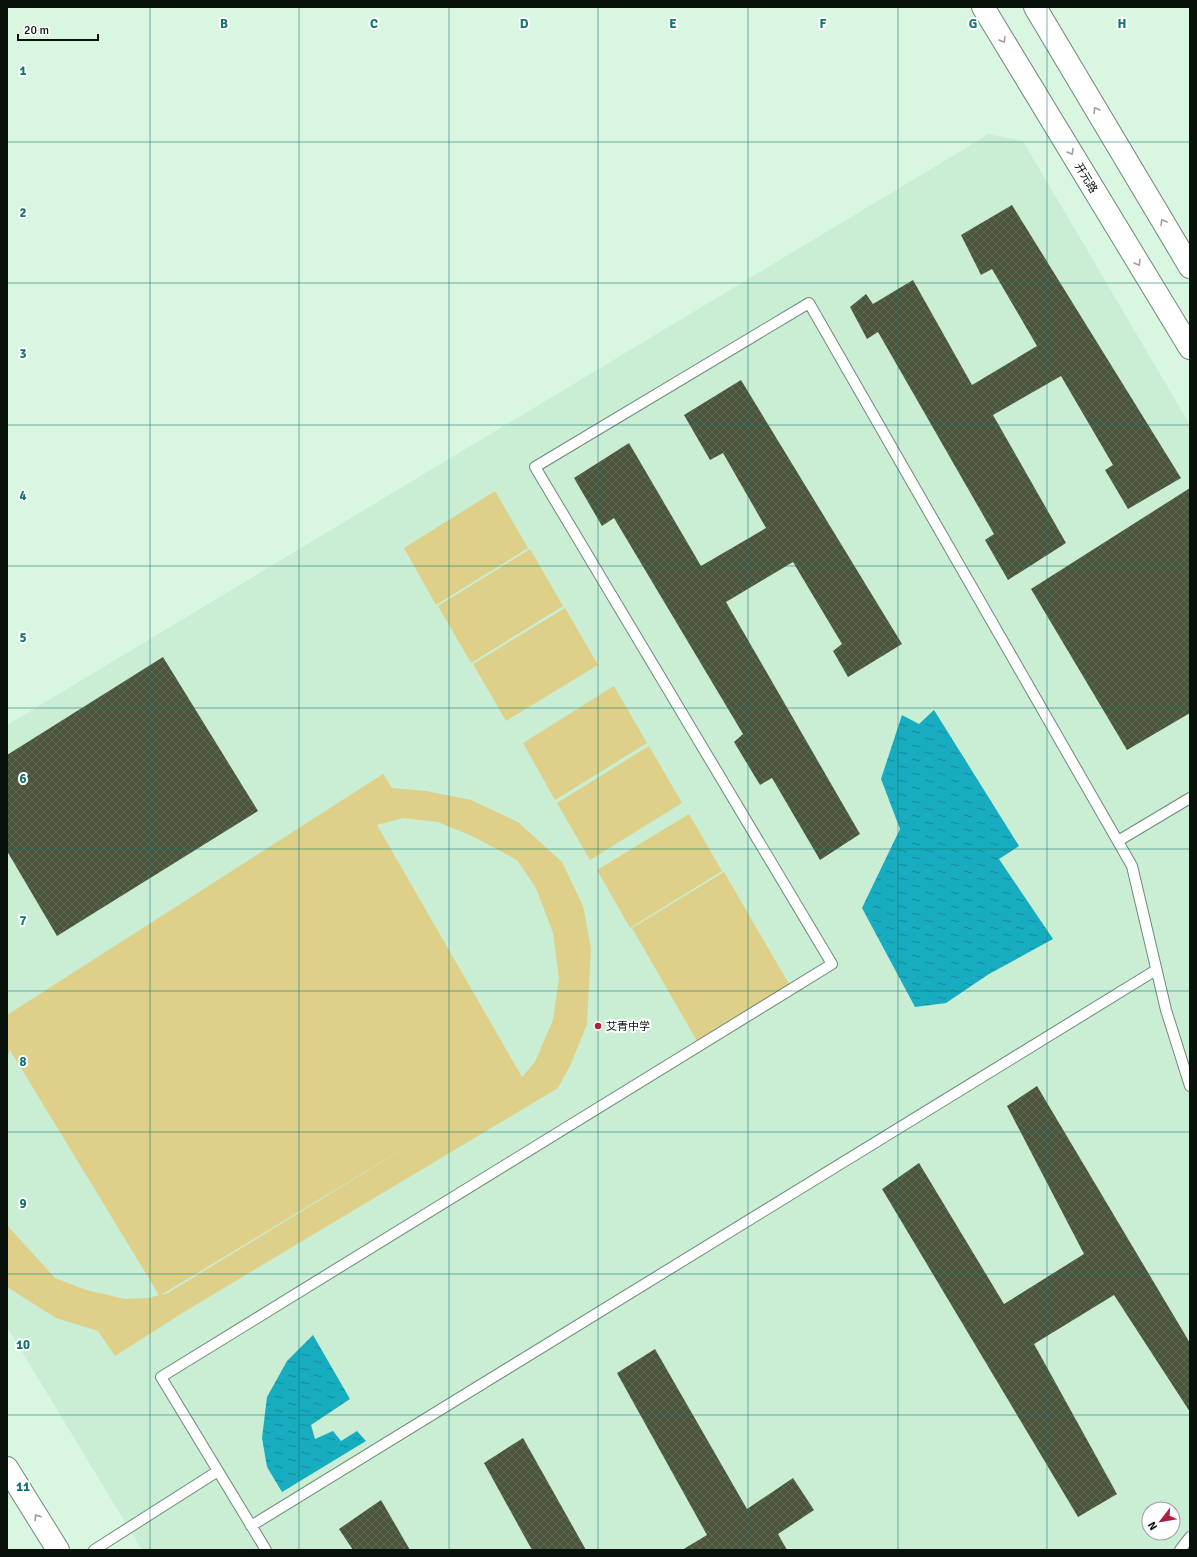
<svg xmlns="http://www.w3.org/2000/svg" width="1197" height="1557" viewBox="0 0 1197 1557" font-family="Signika,'Noto Sans SC',sans-serif">
  <defs>
    <pattern id="water-ripples" width="26" height="14" patternUnits="userSpaceOnUse"><rect width="26" height="14" fill="#18acc0"/><path d="M2 4q2-2 4 0t4 0M15 11q2-2 4 0t4 0" fill="none" stroke="#148b9a"/></pattern>
    <pattern id="building-cross-hatch" width="8" height="8" patternUnits="userSpaceOnUse"><rect width="8" height="8" fill="#4b553c"/><path d="M0 0l8 8M0 8l8-8" fill="none" stroke="#606954"/></pattern>
  </defs>
  <rect width="100%" height="100%" fill="#d9f6e1"/>
  <!-- built -->
  <path fill="#c9eed4" fill-rule="evenodd" d="M 989,134 L 1023,141 L 1190,425 L 1190,1550 L 142,1550 L 7,1327 L 7,725 ZM 1149,1509 L 1173,1509 L 1173,1533 L 1149,1533 Z"/>
  <!-- garden -->
  <path fill="#ded089" fill-rule="evenodd" d="M 495,491 L 528,548 L 436,605 L 404,548 Z
    M 530,549 L 563,606 L 471,663 L 438,606 Z
    M 565,608 L 598,665 L 506,721 L 473,664 Z
    M 614,686 L 647,743 L 555,800 L 523,743 Z
    M 649,746 L 682,803 L 590,860 L 557,803 Z
    M 383,774 L 392,788 L 426,791 L 471,800 L 518,822 L 562,862 L 583,906 L 591,948 L 587,1024 L 571,1064 L 558,1088 L 184,1312 L 115,1356 L 98,1331 L 56,1318 L 7,1287 L 7,1225 L 55,1278 L 86,1290 L 125,1299 L 149,1298 L 159,1295 L 10,1050 L 7,1058 L 7,1015 ZM 403,818 L 438,822 L 472,836 L 517,860 L 536,888 L 553,933 L 559,978 L 553,1020 L 535,1062 L 522,1077 L 377,825 ZM 431,1132 L 168,1293 L 161,1295 Z
    M 689,814 L 722,871 L 630,928 L 597,870 Z
    M 724,872 L 789,984 L 697,1041 L 632,928 Z"/>
  <!-- water -->
  <path fill="url(#water-ripples)" d="M 934,710 L 1019,846 L 999,859 L 1053,939 L 989,974 L 946,1003 L 915,1007 L 862,908 L 900,829 L 881,779 L 902,715 L 919,724 Z
    M 313,1335 L 350,1399 L 311,1425 L 315,1439 L 333,1431 L 341,1441 L 357,1431 L 366,1441 L 282,1492 L 267,1467 L 262,1438 L 267,1397 L 287,1361 Z"/>
  <!-- building -->
  <path fill="url(#building-cross-hatch)" d="M 1012,205 L 1181,478 L 1128,509 L 1105,470 L 1113,465 L 1061,376 L 993,415 L 1066,543 L 1008,580 L 985,540 L 994,534 L 878,332 L 867,339 L 850,307 L 866,294 L 873,304 L 913,280 L 972,385 L 1037,346 L 992,269 L 981,275 L 961,235 Z
    M 741,380 L 902,644 L 848,677 L 833,651 L 842,644 L 793,562 L 726,602 L 860,834 L 820,860 L 772,778 L 760,785 L 734,742 L 743,734 L 614,518 L 602,526 L 574,478 L 629,443 L 701,566 L 766,528 L 723,453 L 710,460 L 684,415 Z
    M 1190,488 L 1190,713 L 1127,750 L 1031,589 Z
    M 163,657 L 258,811 L 57,936 L 7,851 L 7,755 Z
    M 1037,1086 L 1190,1343 L 1190,1412 L 1114,1295 L 1034,1344 L 1117,1494 L 1078,1517 L 882,1189 L 919,1163 L 1004,1304 L 1084,1254 L 1007,1106 Z
    M 655,1349 L 747,1509 L 793,1478 L 814,1510 L 778,1534 L 787,1550 L 682,1550 L 707,1535 L 617,1373 Z
    M 523,1438 L 586,1550 L 532,1550 L 484,1463 Z
    M 381,1500 L 410,1550 L 353,1550 L 339,1529 Z"/>
  <g fill="none" stroke-linecap="round" stroke-linejoin="round">
    <!-- service casing -->
    <g stroke="#6f8a77" stroke-width="12">
      <path id="service" d="M 1118,841 L 1190,798
        M 251,1526 L 1156,970
        M 94,1550 L 218,1471
        M 266,1550 L 161,1377 L 832,964 L 535,467 L 809,303 L 1132,866 L 1166,1010 L 1190,1086
        M 1180,1550 L 1190,1537"/>
    </g>
    <!-- tertiary casing -->
    <g stroke="#6f8a77" stroke-width="24">
      <path id="tertiary" d="M 983,7 L 1190,348
        M 1035,7 L 1190,267"/>
    </g>
    <!-- secondary casing -->
    <g stroke="#6f8a77" stroke-width="24">
      <path id="secondary" d="M 7,1468 L 58,1550"/>
    </g>
    <!-- service -->
    <use href="#service" stroke="#fff" stroke-width="10"/>
    <!-- tertiary -->
    <use href="#tertiary" stroke="#fff" stroke-width="22"/>
    <!-- secondary -->
    <use href="#secondary" stroke="#fff" stroke-width="22"/>
  </g>
  <!-- one-way arrows -->
  <defs><path id="oneway-chevron" d="M-2-3.5L2.5 0L-2 3.5" fill="none" stroke-width="1.6" stroke-linecap="round" stroke-linejoin="round"/></defs>
  <g stroke="#9ca09d">
    <use href="#oneway-chevron" transform="translate(1003 40) rotate(59)"/>
    <use href="#oneway-chevron" transform="translate(1096 110) rotate(-121)"/>
    <use href="#oneway-chevron" transform="translate(1071 152) rotate(59)"/>
    <use href="#oneway-chevron" transform="translate(1163 222) rotate(-121)"/>
    <use href="#oneway-chevron" transform="translate(1138 263) rotate(59)"/>
    <use href="#oneway-chevron" transform="translate(37 1517) rotate(-122)"/>
  </g>
  <!-- grid -->
  <path fill="none" stroke="#0f766e" stroke-width="1" stroke-opacity="0.55" d="M 150,7 L 150,1550M 299,7 L 299,1550M 449,7 L 449,1550M 598,7 L 598,1550M 748,7 L 748,1550M 898,7 L 898,1550M 1047,7 L 1047,1550M 7,142 L 1190,142M 7,283 L 1190,283M 7,425 L 1190,425M 7,566 L 1190,566M 7,708 L 1190,708M 7,849 L 1190,849M 7,991 L 1190,991M 7,1132 L 1190,1132M 7,1274 L 1190,1274M 7,1415 L 1190,1415"/>
  <!-- markers -->
  <circle fill="#b11e41" stroke="#fff" stroke-width="1.5" cx="598" cy="1026" r="4"/>
  <g text-anchor="middle" dominant-baseline="central" stroke-width="4" stroke-linejoin="round" paint-order="stroke">
    <!-- street labels -->
    <g font-size="11" fill="#08120b" stroke="#fff">
      <text transform="translate(1086 178) rotate(59)">开元路</text>
    </g>
    <!-- poi labels -->
    <g font-size="11" fill="#08120b" stroke="#fff" text-anchor="start">
      <text x="606" y="1026">艾青中学</text>
    </g>
  </g>
  <g font-size="13" text-anchor="middle" font-weight="bold" fill="#0f766e" stroke="#fff" stroke-width="4" stroke-linejoin="round" paint-order="stroke">
    <text x="224" y="28">B</text>
    <text x="374" y="28">C</text>
    <text x="524" y="28">D</text>
    <text x="673" y="28">E</text>
    <text x="823" y="28">F</text>
    <text x="973" y="28">G</text>
    <text x="1122" y="28">H</text>
    <text x="23" y="75">1</text>
    <text x="23" y="217">2</text>
    <text x="23" y="358">3</text>
    <text x="23" y="500">4</text>
    <text x="23" y="642">5</text>
    <text x="23" y="783">6</text>
    <text x="23" y="925">7</text>
    <text x="23" y="1066">8</text>
    <text x="23" y="1208">9</text>
    <text x="23" y="1349">10</text>
    <text x="23" y="1491">11</text>
  </g>
  <!-- border -->
  <rect width="1197" height="1557" fill="none" stroke="#08120b" stroke-width="16"/>
  <!-- north arrow -->
  <g transform="translate(1161 1521) rotate(239)"><circle r="19" fill="#ffffff" stroke="#9ca09d"/>
  <path d="M0-3L7 15L0 10L-7 15Z" fill="#b11e41"/>
  <text y="-6" font-size="11" font-weight="bold" text-anchor="middle" fill="#08120b">N</text>
  </g>
  <!-- scale -->
  <path d="M18 34v6h80v-6" fill="none" stroke="#08120b" stroke-width="2"/>
  <text x="24" y="34" font-size="12" fill="#08120b" stroke="#ffffff" stroke-width="3" paint-order="stroke">20 m</text>
</svg>
